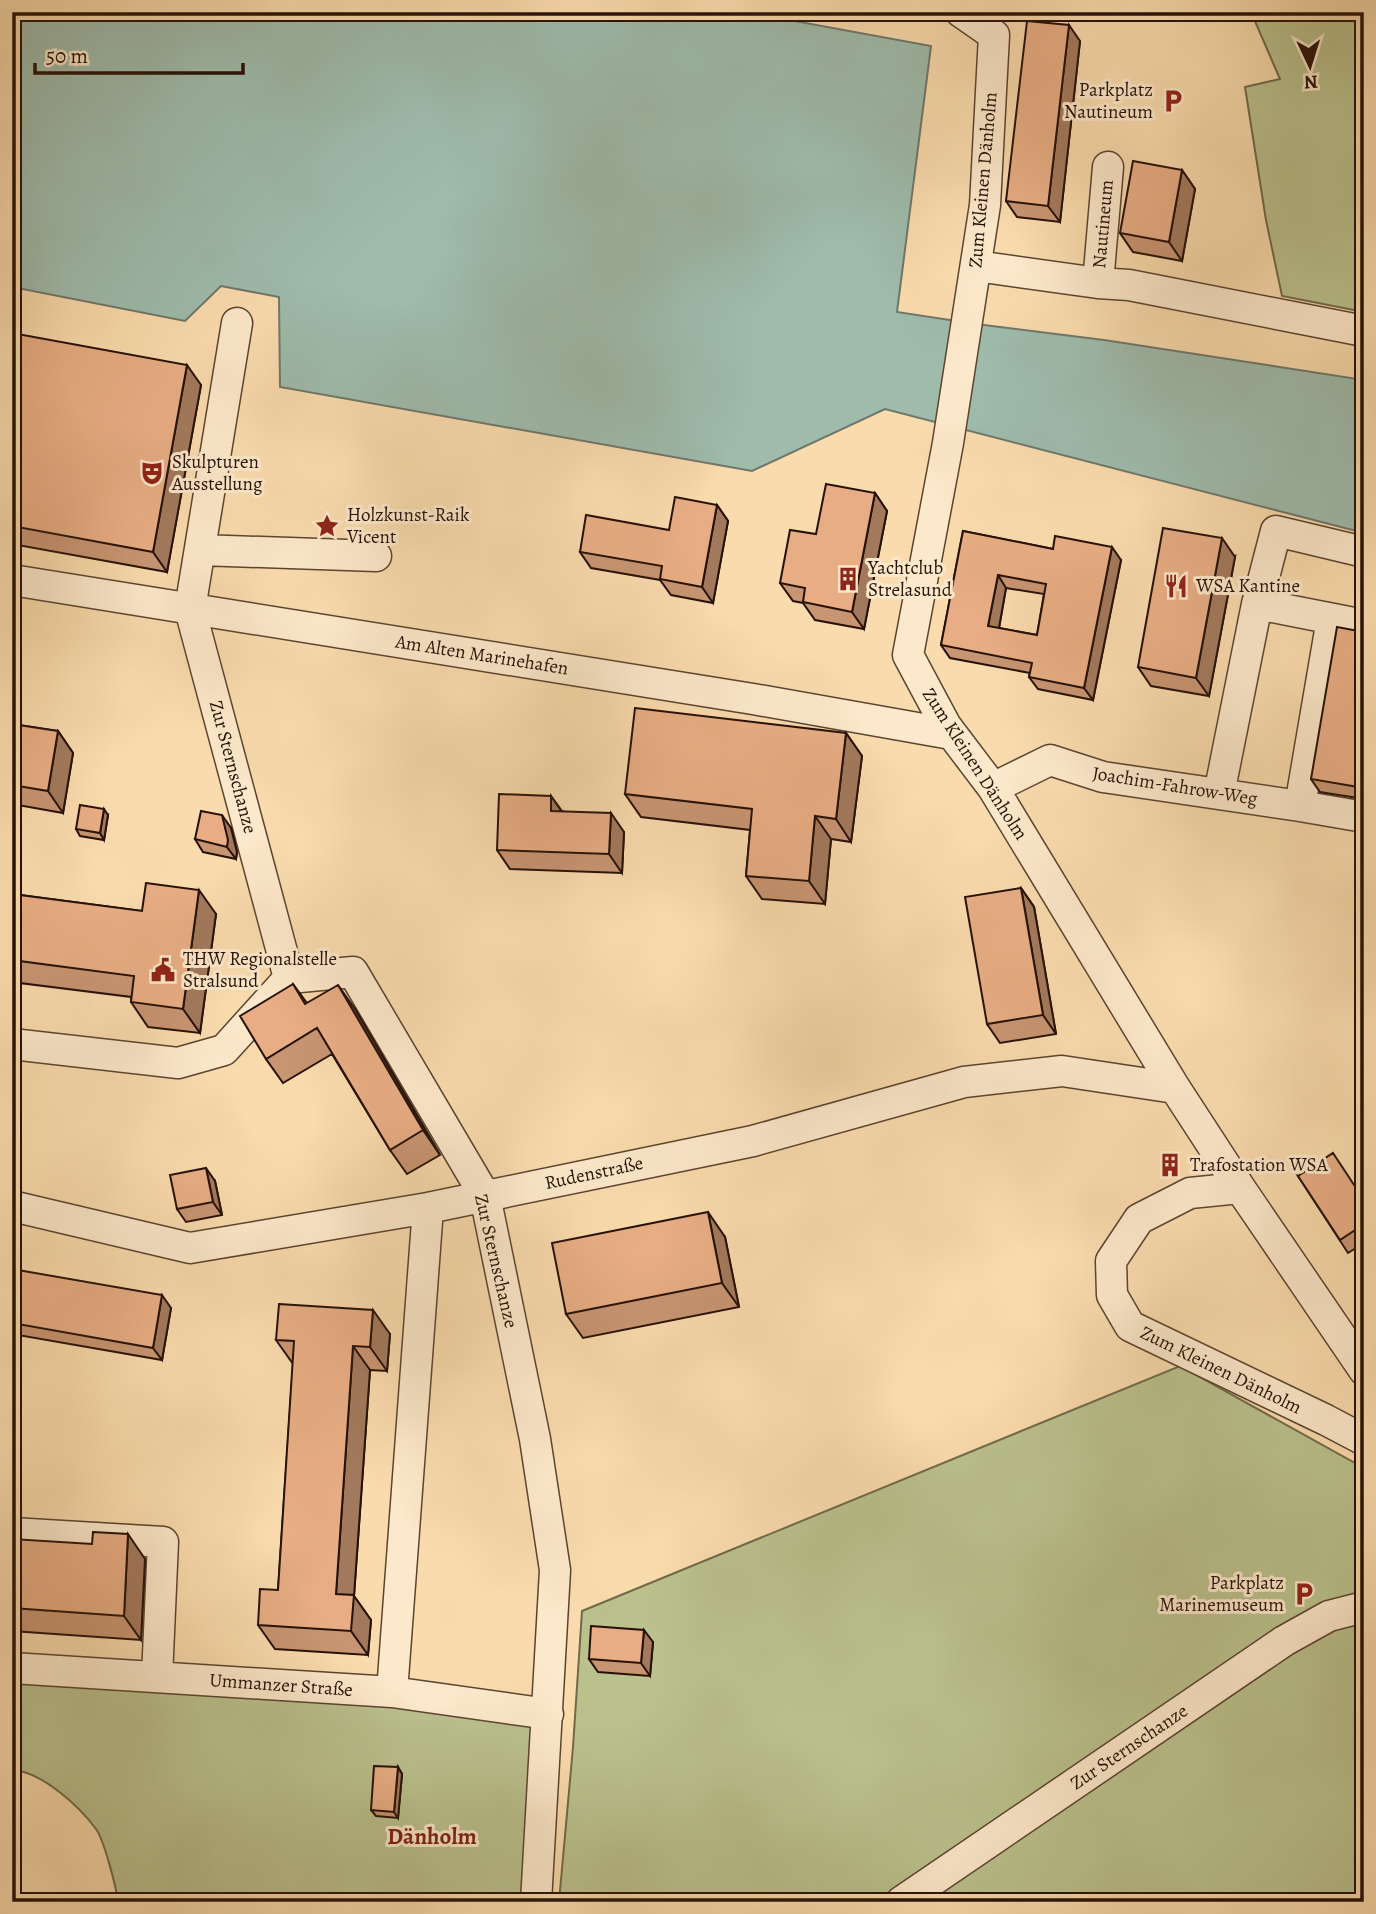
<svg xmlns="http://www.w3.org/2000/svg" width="1376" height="1914" viewBox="0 0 1376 1914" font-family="Alegreya,serif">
  <rect width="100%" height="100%" fill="#fadbad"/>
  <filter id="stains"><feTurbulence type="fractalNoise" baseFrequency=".00286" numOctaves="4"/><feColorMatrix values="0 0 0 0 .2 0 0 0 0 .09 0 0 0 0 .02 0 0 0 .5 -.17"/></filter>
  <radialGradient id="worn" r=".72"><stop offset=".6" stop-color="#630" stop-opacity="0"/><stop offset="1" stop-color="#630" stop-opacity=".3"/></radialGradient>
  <!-- green -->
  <path fill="#bac18d" stroke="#70694a" stroke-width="2" d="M 1251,12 L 1364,12 L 1364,312 L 1282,296 L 1266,220 L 1245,87 L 1280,79 Z
    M 1180,1366 L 1364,1468 L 1364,1902 L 559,1902 L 573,1747 L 582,1611 Z
    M 12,1668 L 548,1714 L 536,1902 L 118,1902 C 116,1886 104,1840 96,1829 C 79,1806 41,1771 12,1770 Z"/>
  <!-- water -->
  <path fill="#9ebbac" stroke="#6e776a" stroke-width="2" d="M 12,12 L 745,12 L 931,46 L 897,312 L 976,324 L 1104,340 L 1364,380 L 1364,533 L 885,409 L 752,471 L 280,387 L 279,297 L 221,286 L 185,321 L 12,287 Z"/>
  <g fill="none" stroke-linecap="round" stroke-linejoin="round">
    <!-- minor casing -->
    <g stroke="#5b4430" stroke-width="33">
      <path id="minor" d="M 961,12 L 994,35 L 985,205 L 948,443 L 908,655 L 946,726 L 993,788 L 1175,1088 L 1240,1188 L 1364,1370
        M 976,266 L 1098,283 L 1129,285 L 1364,331
        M 1098,283 L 1108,167
        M 237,323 L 190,609 L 289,978 L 353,972 L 485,1196 L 535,1439 L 555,1570 L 536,1902
        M 200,550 L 376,556
        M 12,580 L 753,699 L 951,734
        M 1257,604 L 1276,531 L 1364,552
        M 993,788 L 1050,760 L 1103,777 L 1300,806 L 1364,817
        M 1219,794 L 1257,604 L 1364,625
        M 1300,806 L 1332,619
        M 12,1044 L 178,1063 L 224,1050 L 289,978
        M 1240,1188 L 1190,1193 L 1139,1219 L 1111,1261 L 1112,1295 L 1130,1326 L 1326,1420 L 1364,1440
        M 12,1206 L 190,1248 L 428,1208 L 753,1141 L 964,1082 L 1062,1071 L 1175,1088
        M 12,1533 L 163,1542 L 157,1677
        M 12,1668 L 392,1692 L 548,1714
        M 392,1692 L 428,1208
        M 901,1902 L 1284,1641 L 1329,1616 L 1364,1607"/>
    </g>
    <!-- minor -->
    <use href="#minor" stroke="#fce8ca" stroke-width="30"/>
  </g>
  <!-- wall -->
  <path fill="#c89572" stroke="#261107" stroke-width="2" fill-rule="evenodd" d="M 1080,41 L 1060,222 L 1017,217 L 1006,201 Z
    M 1182,170 L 1195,189 L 1182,261 L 1133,252 L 1120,233 Z
    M 12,333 L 201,385 L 167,572 L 12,544 Z
    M 875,493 L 887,511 L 864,629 L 815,620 L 803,603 L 793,601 L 780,583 L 816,534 Z
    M 717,505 L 728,521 L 713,603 L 671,595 L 660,580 L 591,568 L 580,552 L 669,530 Z
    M 963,531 L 1053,549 L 1121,560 L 1093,700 L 1038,689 L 1029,677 L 1030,673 L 950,658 L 941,645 ZM 1006,588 L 1044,594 L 1037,635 L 999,628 Z
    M 1235,557 L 1209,696 L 1151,686 L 1138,667 Z
    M 1364,632 L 1364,799 L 1320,792 L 1311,779 Z
    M 12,724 L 58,731 L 73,753 L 63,813 L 12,804 Z
    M 846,733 L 862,756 L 851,842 L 831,839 L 825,904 L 762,899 L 746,876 L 750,830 L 641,817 L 625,794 Z
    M 551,796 L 562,811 L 624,832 L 622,873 L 510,869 L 497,850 Z
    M 108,815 L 104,840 L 80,836 L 76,829 Z
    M 231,828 L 237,852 L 236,859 L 203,852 L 195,839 Z
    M 1021,888 L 1034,907 L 1056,1034 L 1000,1043 L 987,1024 Z
    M 12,894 L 142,911 L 216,914 L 200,1033 L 148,1027 L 131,1002 L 131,997 L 12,982 Z
    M 293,984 L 307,1003 L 355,1009 L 440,1155 L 407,1174 L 390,1150 L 332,1054 L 283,1083 L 266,1059 Z
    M 1298,1176 L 1364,1200 L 1364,1243 L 1348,1253 Z
    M 215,1181 L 222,1215 L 186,1222 L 177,1209 Z
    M 725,1237 L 739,1307 L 583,1338 L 566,1314 Z
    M 12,1269 L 171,1308 L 162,1360 L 12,1334 Z
    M 390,1334 L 387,1371 L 370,1370 L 354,1596 L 371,1620 L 368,1655 L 275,1649 L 258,1625 L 278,1590 L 293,1364 L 276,1340 Z
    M 12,1539 L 145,1559 L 141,1640 L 12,1631 Z
    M 653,1642 L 650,1676 L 598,1672 L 589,1659 Z
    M 398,1767 L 402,1774 L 398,1818 L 376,1816 L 371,1810 Z"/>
  <!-- shaded-wall -->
  <path fill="#a2795c" stroke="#261107" stroke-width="2" d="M 1069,25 L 1080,41 L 1060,222 L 1048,206 Z
    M 1182,170 L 1195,189 L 1182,261 L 1169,242 Z
    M 187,365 L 201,385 L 167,572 L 153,552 Z
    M 875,493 L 887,511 L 864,629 L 852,612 Z
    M 717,505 L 728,521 L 713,603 L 702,587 Z
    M 1222,538 L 1235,557 L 1209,696 L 1196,678 Z
    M 1112,547 L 1121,560 L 1093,700 L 1084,688 Z
    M 998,575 L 1006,588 L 997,639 L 988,626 Z
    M 58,731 L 73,753 L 63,813 L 48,791 Z
    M 846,733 L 862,756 L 851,842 L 836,819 Z
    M 551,796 L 564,815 L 551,811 Z
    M 104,809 L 108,815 L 104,840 L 100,833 Z
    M 611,813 L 624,832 L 622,873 L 609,854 Z
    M 222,815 L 231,828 L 237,852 L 236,859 L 227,847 Z
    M 815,816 L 831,839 L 825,904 L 809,881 Z
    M 1021,888 L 1034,907 L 1056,1034 L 1043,1015 Z
    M 199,890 L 216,914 L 200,1033 L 183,1009 Z
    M 338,985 L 355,1009 L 440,1155 L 423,1130 Z
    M 206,1168 L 215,1181 L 222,1215 L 213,1202 Z
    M 708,1212 L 725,1237 L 739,1307 L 722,1283 Z
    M 162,1295 L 171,1308 L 162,1360 L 153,1348 Z
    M 373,1310 L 390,1334 L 387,1371 L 370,1347 Z
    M 353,1346 L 370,1370 L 354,1596 L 371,1620 L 368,1655 L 351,1631 L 336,1594 Z
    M 128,1534 L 145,1559 L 141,1640 L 124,1616 Z
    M 644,1630 L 653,1642 L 650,1676 L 641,1663 Z
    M 398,1767 L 402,1774 L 398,1818 L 394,1812 Z"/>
  <!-- building -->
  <path fill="#e8ad84" stroke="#261107" stroke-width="2" fill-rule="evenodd" d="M 1027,21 L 1069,25 L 1048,206 L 1006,201 Z
    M 1133,161 L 1182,170 L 1169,242 L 1120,233 Z
    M 12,333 L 187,365 L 153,552 L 12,526 Z
    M 826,484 L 875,493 L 852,612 L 803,602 L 805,588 L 780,583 L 790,530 L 816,534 Z
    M 675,497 L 717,505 L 702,587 L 660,579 L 662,566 L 580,552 L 586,515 L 669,530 Z
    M 1163,528 L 1222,538 L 1196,678 L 1138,667 Z
    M 963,531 L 1053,549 L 1055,536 L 1112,547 L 1084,688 L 1029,677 L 1032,663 L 941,645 ZM 998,575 L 1046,584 L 1037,635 L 988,626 Z
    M 1337,627 L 1364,632 L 1364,790 L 1358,787 L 1311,779 Z
    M 635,708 L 846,733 L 836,819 L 815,816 L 809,881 L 746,876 L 752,809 L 625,794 Z
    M 12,724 L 58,731 L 48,791 L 12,785 Z
    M 499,794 L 551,796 L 551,811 L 611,813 L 609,854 L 497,850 Z
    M 80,805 L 104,809 L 100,833 L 76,829 Z
    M 201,811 L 222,815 L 228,840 L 227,847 L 195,839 Z
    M 146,883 L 199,890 L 183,1009 L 131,1002 L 134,976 L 12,960 L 12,894 L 142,911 Z
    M 1021,888 L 1043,1015 L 987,1024 L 965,897 Z
    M 293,984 L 305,1004 L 338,985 L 423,1130 L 390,1150 L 317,1028 L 266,1059 L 240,1016 Z
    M 1333,1153 L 1364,1200 L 1364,1224 L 1340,1240 L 1298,1176 Z
    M 206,1168 L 213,1202 L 177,1209 L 170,1175 Z
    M 708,1212 L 722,1283 L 566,1314 L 552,1243 Z
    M 12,1269 L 162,1295 L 153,1348 L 12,1323 Z
    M 279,1304 L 373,1310 L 370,1347 L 353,1346 L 336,1594 L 354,1595 L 351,1631 L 258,1625 L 260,1589 L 278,1590 L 294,1341 L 276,1340 Z
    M 93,1532 L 128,1534 L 124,1616 L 12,1608 L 12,1539 L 92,1544 Z
    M 591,1626 L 644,1630 L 641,1663 L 589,1659 Z
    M 374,1766 L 398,1767 L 394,1812 L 371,1810 Z"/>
  <!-- icons -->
  <defs>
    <g id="parking-bare" transform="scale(1.89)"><path d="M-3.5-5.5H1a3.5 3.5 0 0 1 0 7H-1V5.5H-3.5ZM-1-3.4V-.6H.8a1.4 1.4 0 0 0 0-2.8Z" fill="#8f2418" stroke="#fce8ca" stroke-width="2.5" paint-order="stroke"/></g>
    <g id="theatre-bare" transform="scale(1.89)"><path d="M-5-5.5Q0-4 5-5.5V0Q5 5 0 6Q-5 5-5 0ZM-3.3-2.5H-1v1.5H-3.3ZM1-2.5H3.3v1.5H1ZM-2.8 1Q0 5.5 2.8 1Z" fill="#8f2418" stroke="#fce8ca" stroke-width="2.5" paint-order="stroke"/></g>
    <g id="sight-bare" transform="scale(1.89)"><path d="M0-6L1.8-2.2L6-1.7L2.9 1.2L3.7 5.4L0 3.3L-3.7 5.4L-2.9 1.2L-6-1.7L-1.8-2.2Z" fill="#8f2418" stroke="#fce8ca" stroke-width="2.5" paint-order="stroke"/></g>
    <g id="building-bare" transform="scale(1.89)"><path d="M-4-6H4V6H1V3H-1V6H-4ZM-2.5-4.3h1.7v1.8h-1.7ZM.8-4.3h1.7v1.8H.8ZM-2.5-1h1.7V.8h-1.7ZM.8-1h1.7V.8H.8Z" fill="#8f2418" stroke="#fce8ca" stroke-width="2.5" paint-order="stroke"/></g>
    <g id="restaurant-bare" transform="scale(1.89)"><path d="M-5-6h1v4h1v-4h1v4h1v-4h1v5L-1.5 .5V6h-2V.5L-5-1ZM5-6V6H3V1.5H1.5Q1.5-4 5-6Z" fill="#8f2418" stroke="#fce8ca" stroke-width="2.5" paint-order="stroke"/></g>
    <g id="civic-bare" transform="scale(1.89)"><path d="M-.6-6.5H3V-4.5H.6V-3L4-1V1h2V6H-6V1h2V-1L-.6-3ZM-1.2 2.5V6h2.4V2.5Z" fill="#8f2418" stroke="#fce8ca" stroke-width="2.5" paint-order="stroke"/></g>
  </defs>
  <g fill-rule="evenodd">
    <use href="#parking-bare" x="1173" y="101"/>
    <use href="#theatre-bare" x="152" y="473"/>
    <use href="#sight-bare" x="327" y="526"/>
    <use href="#building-bare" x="848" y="579"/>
    <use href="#restaurant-bare" x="1176" y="586"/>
    <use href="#civic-bare" x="163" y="970"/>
    <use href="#building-bare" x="1170" y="1165"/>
    <use href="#parking-bare" x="1304" y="1594"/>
  </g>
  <g text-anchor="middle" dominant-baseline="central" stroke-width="6" stroke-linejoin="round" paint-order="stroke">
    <!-- poi labels -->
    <g font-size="19" fill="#261107" stroke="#fce8ca" text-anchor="start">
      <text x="1153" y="90" text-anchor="end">Parkplatz<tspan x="1153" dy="22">Nautineum</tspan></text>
      <text x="172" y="462">Skulpturen<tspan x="172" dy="22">Ausstellung</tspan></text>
      <text x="347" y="515">Holzkunst-Raik<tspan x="347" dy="22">Vicent</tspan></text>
      <text x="868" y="568">Yachtclub<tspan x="868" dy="22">Strelasund</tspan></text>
      <text x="1196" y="586">WSA Kantine</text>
      <text x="183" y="959">THW Regionalstelle<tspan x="183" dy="22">Stralsund</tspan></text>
      <text x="1190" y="1165">Trafostation WSA</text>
      <text x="1284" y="1583" text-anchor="end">Parkplatz<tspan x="1284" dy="22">Marinemuseum</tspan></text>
    </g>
    <!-- street labels -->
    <g font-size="19" fill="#261107" stroke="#fce8ca">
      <text transform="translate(983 180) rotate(-85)">Zum Kleinen Dänholm</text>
      <text transform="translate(1103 224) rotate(-85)">Nautineum</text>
      <text transform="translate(482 655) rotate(9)">Am Alten Marinehafen</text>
      <text transform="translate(975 764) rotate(57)">Zum Kleinen Dänholm</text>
      <text transform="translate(233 767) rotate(75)">Zur Sternschanze</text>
      <text transform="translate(1175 786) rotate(9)">Joachim-Fahrow-Weg</text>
      <text transform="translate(594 1173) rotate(-12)">Rudenstraße</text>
      <text transform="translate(496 1261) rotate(77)">Zur Sternschanze</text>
      <text transform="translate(1221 1370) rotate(26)">Zum Kleinen Dänholm</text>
      <text transform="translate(281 1685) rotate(4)">Ummanzer Straße</text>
      <text transform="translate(1129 1747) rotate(-34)">Zur Sternschanze</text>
    </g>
    <!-- quarter labels -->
    <g font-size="23" font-weight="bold" fill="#7a1f14" stroke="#fce8ca">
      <text x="432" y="1836">Dänholm</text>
    </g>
  </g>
  <!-- margin -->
  <rect width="1376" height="1914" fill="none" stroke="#fadbad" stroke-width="42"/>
  <rect x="14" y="14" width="1348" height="1886" fill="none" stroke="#261107" stroke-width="3.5"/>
  <rect x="21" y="21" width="1334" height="1872" fill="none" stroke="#261107" stroke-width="2"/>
  <!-- north arrow -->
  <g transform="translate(1310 66) rotate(176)" stroke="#fce8ca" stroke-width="5" paint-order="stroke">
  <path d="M0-5L12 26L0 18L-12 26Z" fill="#261107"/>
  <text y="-10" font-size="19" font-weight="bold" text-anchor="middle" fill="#261107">N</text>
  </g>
  <!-- scale -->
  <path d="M35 63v10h208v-10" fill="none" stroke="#261107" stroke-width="3.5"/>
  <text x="46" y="63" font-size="21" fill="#261107" stroke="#fce8ca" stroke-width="5" paint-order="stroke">50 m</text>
  <rect width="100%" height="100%" filter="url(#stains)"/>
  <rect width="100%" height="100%" fill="url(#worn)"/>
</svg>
